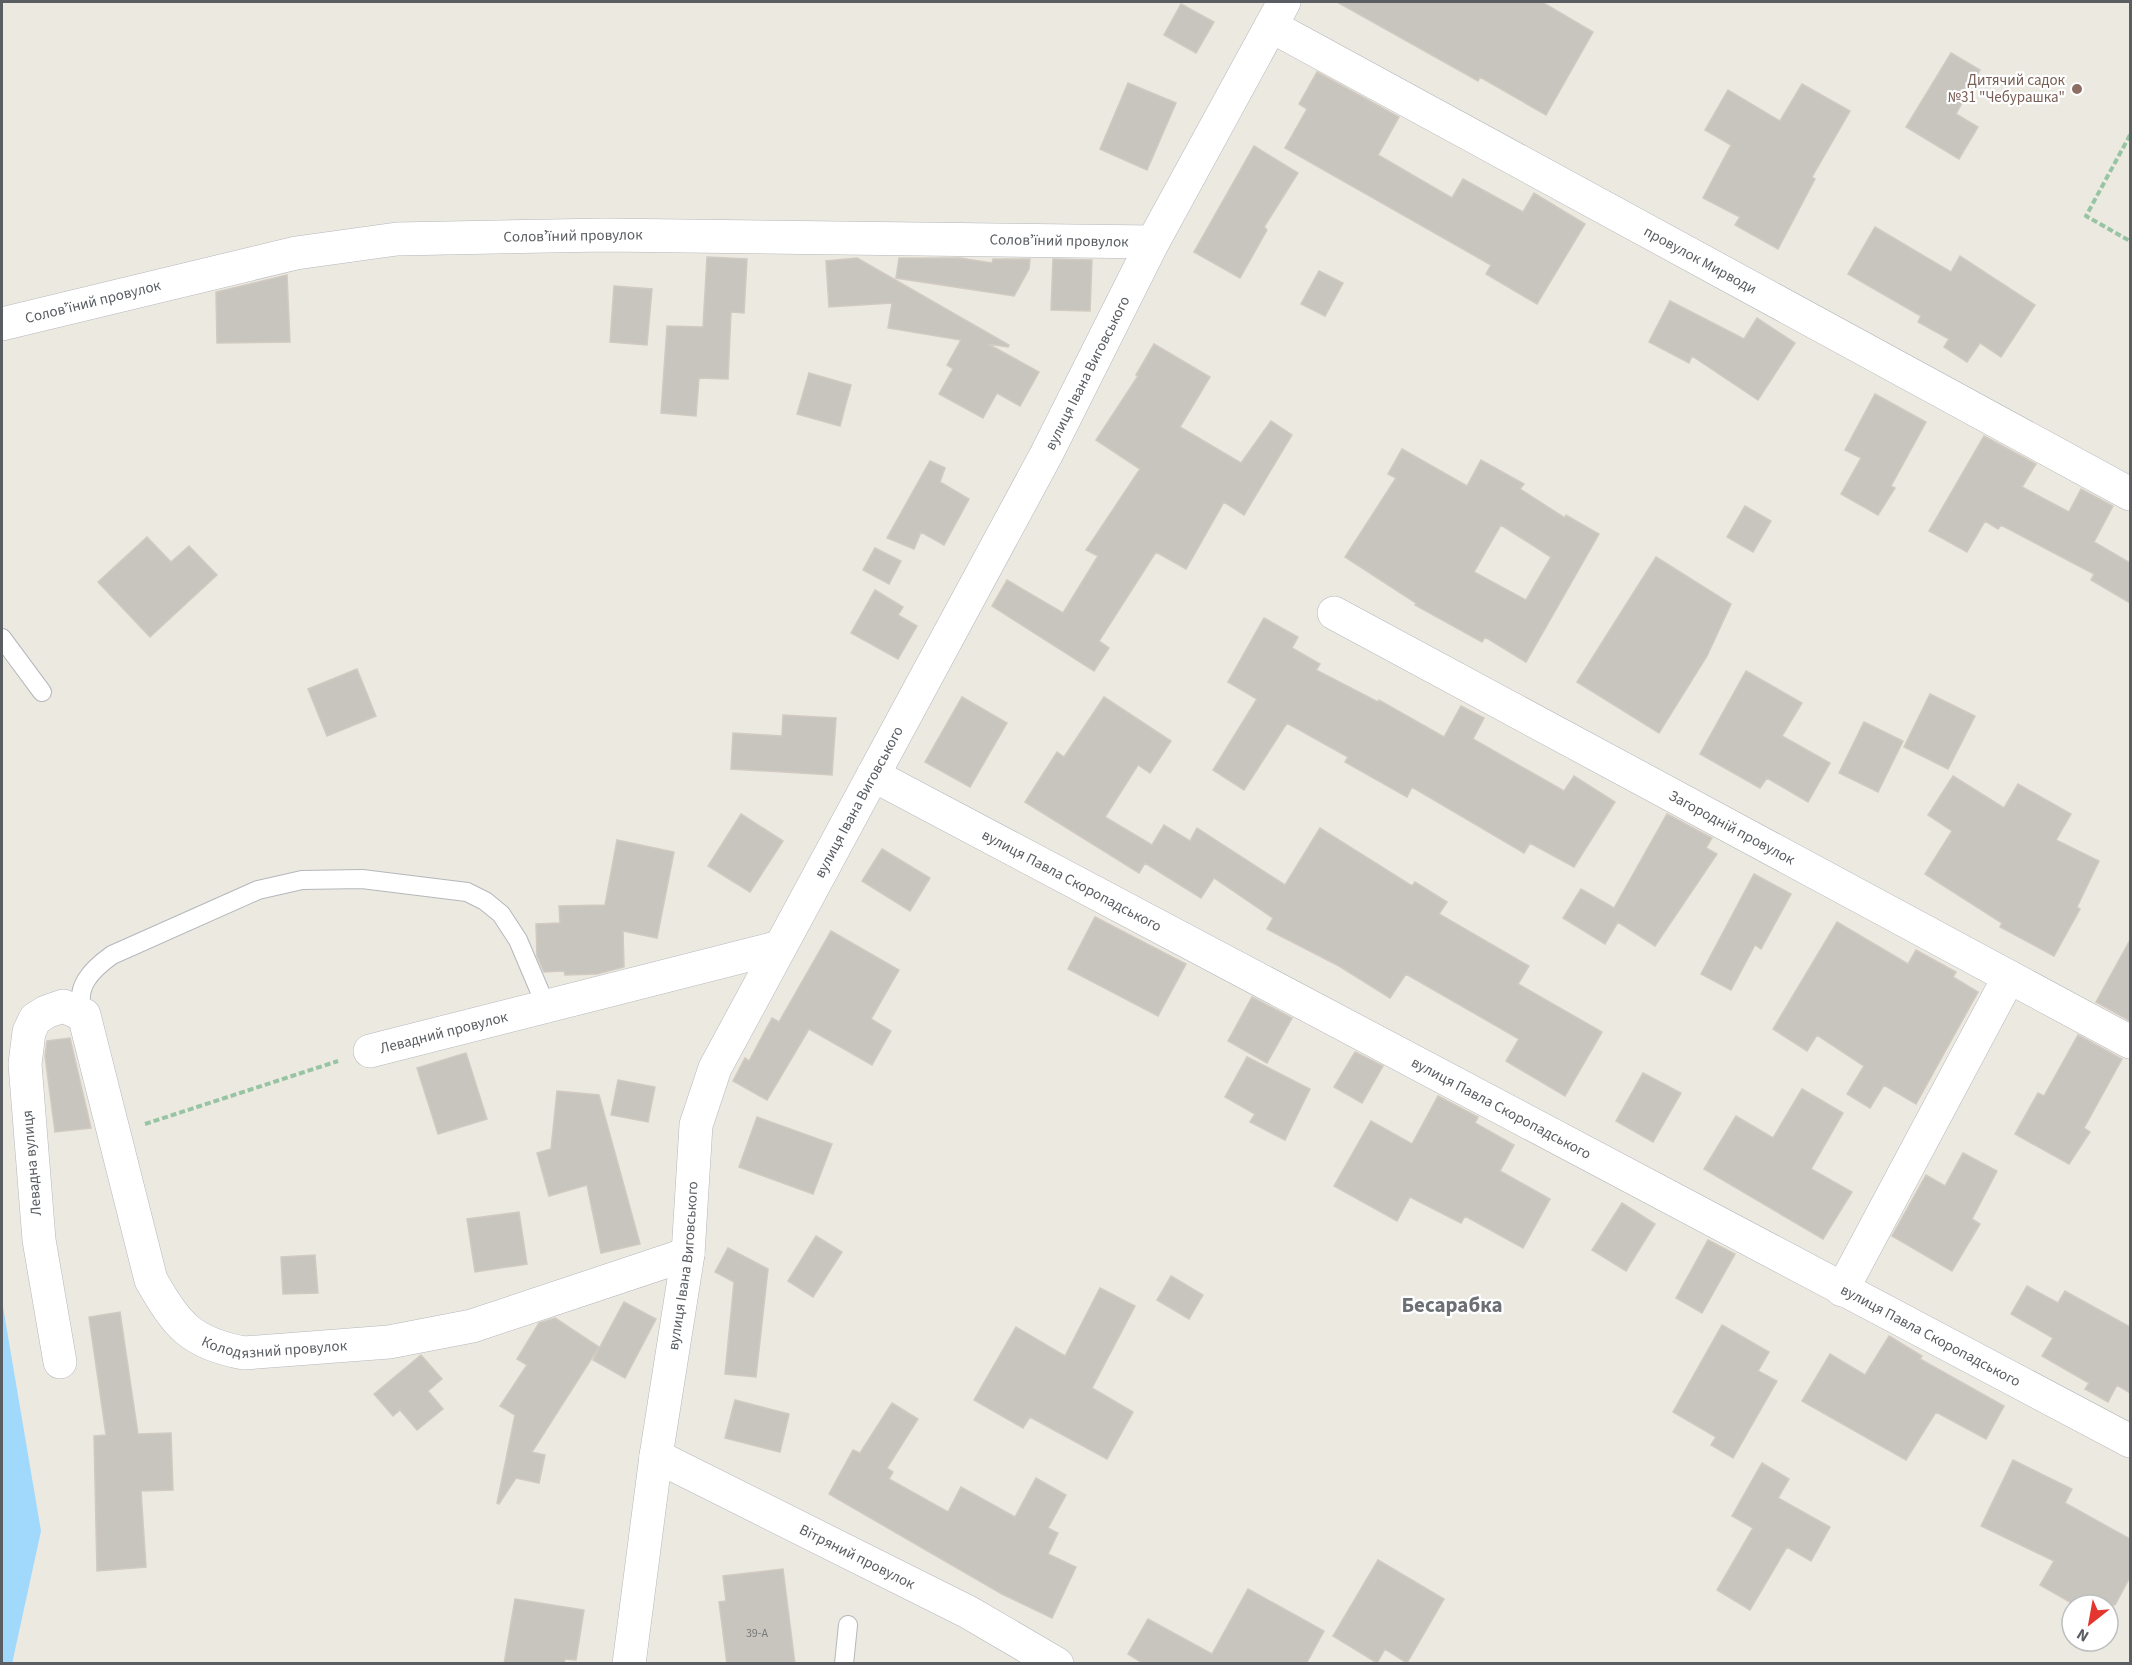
<svg xmlns="http://www.w3.org/2000/svg" width="2132" height="1665" viewBox="0 0 2132 1665" font-family="'Source Sans 3',sans-serif">
  <rect width="100%" height="100%" fill="#ece9e1"/>
  <!-- water -->
  <path fill="#a1d9fc" d="M 2,1301 L 41,1531 L 12,1664 L 2,1663 Z"/>
  <!-- building -->
  <path fill="#c8c4be" stroke="#d1cac0" stroke-width="1.5" fill-rule="evenodd" d="M 1337,2 L 1542,2 L 1593,32 L 1546,115 L 1480,77 L 1478,81 Z
    M 1181,4 L 1214,22 L 1196,53 L 1164,35 Z
    M 1951,53 L 1980,70 L 1956,114 L 1978,127 L 1959,159 L 1906,127 Z
    M 1317,72 L 1399,117 L 1378,155 L 1452,198 L 1463,179 L 1523,212 L 1534,193 L 1585,224 L 1537,304 L 1486,274 L 1491,265 L 1285,148 L 1307,109 L 1299,104 Z
    M 1128,83 L 1176,103 L 1147,170 L 1100,149 Z
    M 1802,84 L 1850,111 L 1812,177 L 1815,179 L 1778,249 L 1735,225 L 1740,217 L 1703,198 L 1731,145 L 1705,130 L 1728,90 L 1780,121 Z
    M 1254,146 L 1298,173 L 1264,227 L 1267,230 L 1240,278 L 1194,252 Z
    M 1875,227 L 1951,272 L 1960,256 L 2035,305 L 2001,357 L 1980,343 L 1967,362 L 1944,347 L 1949,339 L 1918,322 L 1921,316 L 1848,274 Z
    M 707,257 L 747,259 L 744,313 L 731,312 L 728,379 L 699,378 L 696,416 L 661,413 L 667,326 L 703,327 Z
    M 857,258 L 1009,345 L 1008,347 L 988,344 L 1039,372 L 1020,406 L 997,393 L 983,418 L 939,394 L 953,369 L 947,365 L 961,340 L 888,328 L 892,303 L 829,307 L 826,261 Z
    M 899,258 L 960,258 L 992,263 L 993,259 L 1030,259 L 1029,269 L 1014,296 L 896,278 Z
    M 1053,259 L 1092,260 L 1090,311 L 1051,310 Z
    M 1319,271 L 1343,283 L 1325,316 L 1301,304 Z
    M 287,275 L 290,342 L 217,343 L 216,292 Z
    M 614,286 L 652,289 L 647,345 L 610,342 Z
    M 1670,301 L 1744,339 L 1757,318 L 1795,343 L 1758,400 L 1692,356 L 1689,363 L 1649,342 Z
    M 1154,344 L 1210,377 L 1180,427 L 1241,463 L 1271,421 L 1292,435 L 1244,515 L 1224,502 L 1186,569 L 1156,552 L 1099,641 L 1109,648 L 1094,671 L 992,606 L 1007,580 L 1063,613 L 1098,556 L 1086,550 L 1140,469 L 1096,440 L 1138,376 L 1136,375 Z
    M 809,373 L 851,385 L 840,426 L 797,414 Z
    M 1875,394 L 1926,422 L 1891,486 L 1895,488 L 1878,515 L 1841,494 L 1861,458 L 1845,450 Z
    M 1984,436 L 2036,464 L 2022,487 L 2069,512 L 2081,489 L 2113,506 L 2094,542 L 2130,563 L 2130,603 L 2091,580 L 2094,574 L 2001,525 L 1998,529 L 1985,521 L 1967,552 L 1929,531 Z
    M 1402,449 L 1467,486 L 1481,460 L 1524,484 L 1520,489 L 1565,518 L 1566,515 L 1599,534 L 1526,662 L 1485,637 L 1482,642 L 1415,605 L 1416,603 L 1345,557 L 1396,478 L 1388,474 ZM 1501,525 L 1551,557 L 1526,600 L 1474,572 Z
    M 930,461 L 945,468 L 940,482 L 969,499 L 944,545 L 921,532 L 914,549 L 887,538 Z
    M 1745,506 L 1771,521 L 1753,552 L 1727,537 Z
    M 147,537 L 171,562 L 189,546 L 217,575 L 150,637 L 98,582 Z
    M 875,548 L 901,561 L 889,584 L 863,570 Z
    M 1656,557 L 1731,604 L 1707,656 L 1659,733 L 1577,682 Z
    M 875,590 L 903,607 L 898,615 L 917,626 L 898,659 L 851,633 Z
    M 1264,618 L 1298,637 L 1292,648 L 1320,664 L 1316,670 L 1378,702 L 1379,700 L 1444,737 L 1461,706 L 1484,718 L 1473,739 L 1564,791 L 1574,776 L 1615,802 L 1574,867 L 1530,843 L 1524,853 L 1412,787 L 1407,797 L 1345,762 L 1348,757 L 1287,723 L 1244,790 L 1213,770 L 1257,699 L 1228,682 Z
    M 357,669 L 376,716 L 327,736 L 308,689 Z
    M 1746,671 L 1802,703 L 1782,736 L 1830,763 L 1808,802 L 1767,778 L 1760,788 L 1700,754 Z
    M 1930,694 L 1975,716 L 1948,769 L 1904,747 Z
    M 962,697 L 1007,723 L 970,787 L 925,762 Z
    M 1104,697 L 1171,741 L 1150,773 L 1138,765 L 1105,817 L 1152,845 L 1164,825 L 1190,841 L 1197,828 L 1285,885 L 1320,828 L 1412,886 L 1415,882 L 1447,902 L 1439,914 L 1529,966 L 1518,984 L 1602,1032 L 1565,1096 L 1506,1061 L 1519,1039 L 1406,974 L 1390,998 L 1339,966 L 1267,929 L 1273,918 L 1214,878 L 1201,898 L 1145,863 L 1139,873 L 1025,802 L 1057,752 L 1064,757 Z
    M 783,715 L 836,718 L 832,775 L 731,769 L 733,733 L 782,736 Z
    M 1864,722 L 1903,741 L 1878,792 L 1839,773 Z
    M 1953,776 L 2004,808 L 2018,784 L 2071,814 L 2056,840 L 2099,861 L 2077,907 L 2080,909 L 2054,956 L 2000,927 L 2002,923 L 1925,874 L 1952,831 L 1928,815 Z
    M 741,814 L 783,841 L 750,892 L 708,866 Z
    M 1667,814 L 1712,838 L 1706,848 L 1717,854 L 1655,946 L 1618,922 L 1605,944 L 1563,918 L 1581,889 L 1614,908 Z
    M 617,840 L 674,852 L 657,938 L 623,931 L 624,967 L 597,974 L 565,975 L 564,971 L 544,972 L 537,956 L 536,924 L 560,923 L 559,906 L 605,905 Z
    M 882,849 L 930,878 L 910,911 L 862,881 Z
    M 1754,874 L 1791,894 L 1761,949 L 1755,945 L 1731,990 L 1701,974 Z
    M 1095,917 L 1186,964 L 1158,1016 L 1068,969 Z
    M 1837,922 L 1908,964 L 1916,950 L 1956,972 L 1953,977 L 1978,992 L 1916,1104 L 1884,1085 L 1870,1108 L 1847,1094 L 1864,1066 L 1817,1035 L 1807,1051 L 1773,1029 Z
    M 831,931 L 899,970 L 871,1019 L 891,1031 L 872,1065 L 809,1029 L 767,1100 L 733,1081 L 745,1058 L 749,1061 L 772,1018 L 779,1022 Z
    M 2130,940 L 2130,1021 L 2096,1002 Z
    M 1252,997 L 1292,1018 L 1267,1063 L 1228,1041 Z
    M 2078,1035 L 2122,1059 L 2084,1128 L 2090,1132 L 2069,1164 L 2015,1134 L 2038,1093 L 2044,1096 Z
    M 70,1038 L 91,1128 L 55,1132 L 45,1056 L 47,1041 Z
    M 1355,1052 L 1383,1066 L 1362,1103 L 1334,1087 Z
    M 466,1053 L 487,1119 L 438,1134 L 417,1068 Z
    M 1247,1057 L 1310,1089 L 1285,1140 L 1250,1122 L 1255,1114 L 1225,1097 Z
    M 1643,1073 L 1681,1093 L 1653,1142 L 1616,1121 Z
    M 618,1080 L 655,1087 L 648,1122 L 611,1115 Z
    M 1802,1089 L 1843,1113 L 1811,1169 L 1852,1192 L 1823,1239 L 1704,1169 L 1736,1116 L 1773,1138 Z
    M 557,1091 L 599,1095 L 640,1244 L 601,1253 L 587,1185 L 549,1196 L 537,1153 L 551,1149 Z
    M 1438,1096 L 1478,1117 L 1475,1123 L 1514,1145 L 1500,1171 L 1550,1199 L 1523,1248 L 1465,1216 L 1461,1223 L 1410,1197 L 1397,1221 L 1334,1186 L 1371,1121 L 1412,1144 Z
    M 757,1117 L 832,1144 L 813,1194 L 739,1167 Z
    M 1963,1153 L 1997,1171 L 1972,1219 L 1980,1224 L 1952,1271 L 1892,1236 L 1926,1175 L 1945,1186 Z
    M 1622,1203 L 1655,1224 L 1626,1271 L 1592,1250 Z
    M 519,1212 L 527,1264 L 475,1272 L 467,1219 Z
    M 816,1236 L 842,1252 L 813,1297 L 788,1281 Z
    M 1708,1240 L 1735,1254 L 1702,1313 L 1676,1298 Z
    M 728,1248 L 768,1269 L 756,1377 L 725,1374 L 734,1282 L 715,1272 Z
    M 315,1255 L 318,1293 L 283,1294 L 281,1257 Z
    M 1171,1276 L 1203,1295 L 1189,1319 L 1157,1300 Z
    M 2027,1286 L 2058,1303 L 2065,1291 L 2130,1327 L 2130,1393 L 2117,1385 L 2108,1402 L 2085,1389 L 2089,1383 L 2042,1356 L 2053,1338 L 2011,1314 Z
    M 1100,1288 L 1135,1306 L 1092,1388 L 1133,1412 L 1107,1459 L 1030,1417 L 1023,1428 L 974,1400 L 1016,1327 L 1065,1356 Z
    M 624,1302 L 656,1319 L 625,1378 L 593,1360 Z
    M 120,1312 L 138,1434 L 171,1433 L 173,1490 L 141,1491 L 146,1567 L 97,1571 L 94,1436 L 106,1435 L 89,1317 Z
    M 555,1318 L 599,1347 L 532,1452 L 545,1455 L 539,1483 L 516,1478 L 499,1504 L 497,1503 L 515,1415 L 500,1406 L 527,1365 L 517,1359 L 539,1323 Z
    M 1722,1325 L 1769,1352 L 1758,1371 L 1777,1381 L 1733,1458 L 1711,1445 L 1716,1437 L 1673,1412 Z
    M 1889,1336 L 1922,1356 L 1920,1359 L 2004,1406 L 1986,1439 L 1936,1412 L 1906,1460 L 1802,1401 L 1830,1354 L 1865,1375 Z
    M 421,1355 L 442,1379 L 428,1391 L 443,1409 L 417,1430 L 400,1410 L 393,1416 L 374,1394 Z
    M 735,1400 L 789,1414 L 780,1452 L 725,1438 Z
    M 892,1403 L 918,1419 L 887,1468 L 893,1472 L 889,1479 L 948,1512 L 961,1487 L 1015,1517 L 1036,1478 L 1066,1495 L 1048,1528 L 1058,1533 L 1048,1554 L 1076,1567 L 1052,1618 L 1002,1594 L 829,1494 L 853,1450 L 860,1453 Z
    M 2013,1460 L 2072,1489 L 2065,1503 L 2130,1539 L 2130,1577 L 2115,1605 L 2075,1605 L 2040,1585 L 2054,1561 L 1981,1526 Z
    M 1762,1463 L 1789,1479 L 1778,1498 L 1830,1527 L 1811,1561 L 1787,1547 L 1750,1610 L 1717,1590 L 1753,1528 L 1732,1516 Z
    M 1378,1560 L 1444,1599 L 1407,1663 L 1385,1649 L 1377,1663 L 1333,1636 Z
    M 783,1569 L 795,1664 L 727,1664 L 719,1602 L 726,1601 L 723,1576 Z
    M 1248,1589 L 1324,1631 L 1306,1664 L 1144,1664 L 1128,1654 L 1148,1619 L 1212,1654 Z
    M 515,1599 L 584,1610 L 576,1660 L 565,1659 L 564,1664 L 504,1664 Z"/>
  <g fill="none" stroke-linecap="round" stroke-linejoin="round">
    <!-- service casing -->
    <g stroke="#b4b7bb" stroke-width="20">
      <path id="service" d="M 2,638 L 42,692
        M 84,1015 C 73,988 91,970 112,955 L 258,890 L 302,880 L 362,879 L 467,892 L 485,901 L 501,914 L 518,940 L 546,1006
        M 844,1664 L 848,1625"/>
    </g>
    <!-- minor casing -->
    <g stroke="#b4b7bb" stroke-width="34">
      <g id="minor">
        <path id="s1" d="M 1271,26 L 2130,494"/>
        <path d="M 2,324 L 296,253 L 397,239 L 605,235 L 1153,242"/>
        <path id="s2" d="M 1334,613 L 2130,1042"/>
        <path id="s3" d="M 873,775 L 2130,1441"/>
        <path id="s4" d="M 370,1051 L 780,947"/>
        <path d="M 1842,1290 L 2009,977"/>
        <path id="s5" d="M 60,1362 L 39,1240 L 25,1064 L 29,1032 L 35,1019 L 46,1012 L 63,1006 L 84,1015 L 151,1280 C 177,1325 190,1343 244,1353 L 389,1342 L 472,1326 L 688,1254"/>
        <path id="s6" d="M 656,1456 L 968,1612 L 1057,1664"/>
        <path id="s7" d="M 629,1664 L 656,1456 L 688,1254 L 696,1125 L 715,1068 L 1046,455 L 1153,242 L 1284,2"/>
      </g>
    </g>
    <!-- path -->
    <path stroke="#97c4a2" stroke-width="4" stroke-dasharray="6 3" stroke-linecap="butt" d="M 2130,135 L 2086,216 L 2130,241
      M 145,1124 L 338,1061"/>
    <!-- service -->
    <use href="#service" stroke="#fff" stroke-width="18"/>
    <!-- minor -->
    <use href="#minor" stroke="#fff" stroke-width="33"/>
  </g>
  <!-- markers -->
  <circle fill="#8d6e63" stroke="#fff" stroke-width="2" cx="2077" cy="89" r="6"/>
  <g text-anchor="middle" dominant-baseline="central" stroke-width="4.5" stroke-linejoin="round" paint-order="stroke">
    <!-- number labels -->
    <g font-size="12" fill="#767879">
      <text x="757" y="1633">39-А</text>
    </g>
    <!-- education labels -->
    <g font-size="15" fill="#785e54" stroke="#fff" text-anchor="end">
      <text x="2065" y="80">Дитячий садок<tspan x="2065" dy="17">№31 "Чебурашка"</tspan></text>
    </g>
    <!-- street labels -->
    <g font-size="15" fill="#5a5e62" stroke="#fff">
      <text transform="translate(573 236) rotate(-1)">Соловʼїний провулок</text>
      <text transform="translate(1059 241) rotate(1)">Соловʼїний провулок</text>
      <text stroke="none"><textPath href="#s1" startOffset="489">провулок Мирводи</textPath></text>
      <text transform="translate(93 302) rotate(-14)">Соловʼїний провулок</text>
      <text stroke="none"><textPath href="#s7" startOffset="1392">вулиця Івана Виговського</textPath></text>
      <text stroke="none"><textPath href="#s7" startOffset="906">вулиця Івана Виговського</textPath></text>
      <text stroke="none"><textPath href="#s2" startOffset="452">Загородній провулок</textPath></text>
      <text stroke="none"><textPath href="#s3" startOffset="225">вулиця Павла Скоропадського</textPath></text>
      <text stroke="none"><textPath href="#s4" startOffset="76">Левадний провулок</textPath></text>
      <text stroke="none"><textPath href="#s3" startOffset="711">вулиця Павла Скоропадського</textPath></text>
      <text transform="translate(32 1163) rotate(-95)">Левадна вулиця</text>
      <text stroke="none"><textPath href="#s7" startOffset="402">вулиця Івана Виговського</textPath></text>
      <text stroke="none"><textPath href="#s3" startOffset="1197">вулиця Павла Скоропадського</textPath></text>
      <text stroke="none"><textPath href="#s5" startOffset="828">Колодязний провулок</textPath></text>
      <text stroke="none"><textPath href="#s6" startOffset="225">Вітряний провулок</textPath></text>
    </g>
    <!-- district labels -->
    <g font-size="21" font-weight="bold" fill="#6b7074" stroke="#fff">
      <text x="1452" y="1305">Бесарабка</text>
    </g>
  </g>
  <!-- border -->
  <rect width="2132" height="1665" fill="none" stroke="#5a5e62" stroke-width="6"/>
  <!-- north arrow -->
  <g transform="translate(2090 1623) rotate(211)"><circle r="28" fill="#ffffff" stroke="#bdbfc0" stroke-width="1.5"/>
  <path d="M0-4.5L10 22L0 15L-10 22Z" fill="#e4352f"/>
  <text y="-9" font-size="16" font-weight="bold" text-anchor="middle" fill="#5a5e62">N</text>
  </g>
</svg>
